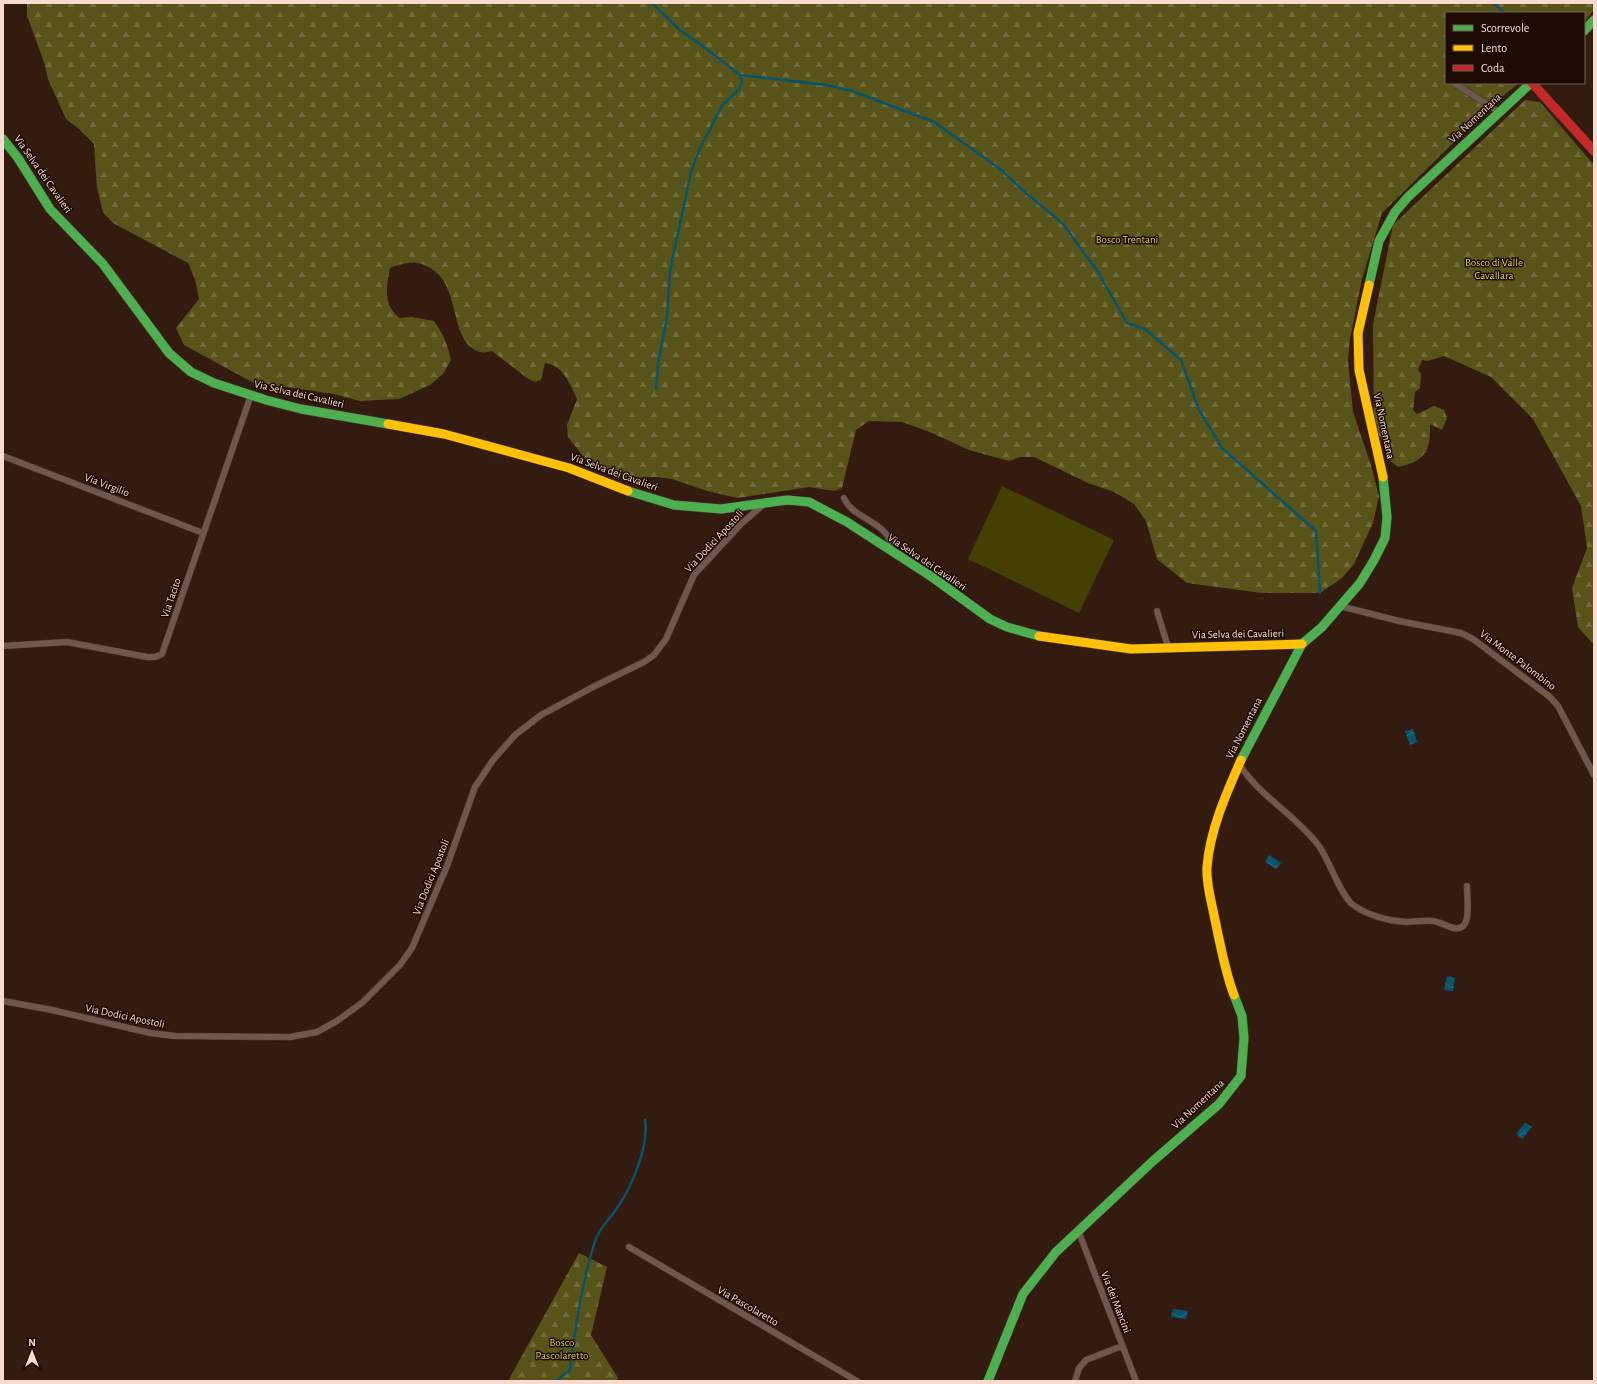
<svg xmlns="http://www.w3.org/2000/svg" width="1597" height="1384" viewBox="0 0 1597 1384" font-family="'Alegreya Sans',sans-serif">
  <defs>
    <pattern id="forest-firs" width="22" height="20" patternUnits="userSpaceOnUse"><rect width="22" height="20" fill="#585319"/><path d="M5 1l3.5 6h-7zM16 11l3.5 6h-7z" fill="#716b39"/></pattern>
    <pattern id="water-waves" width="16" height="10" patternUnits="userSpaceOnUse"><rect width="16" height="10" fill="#05556e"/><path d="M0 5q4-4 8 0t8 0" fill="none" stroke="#2a6d82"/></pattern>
  </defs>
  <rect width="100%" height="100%" fill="#331c0f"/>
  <!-- forest -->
  <path fill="url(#forest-firs)" d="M 27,3 L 1594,3 L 1594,9 L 1584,23 L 1584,13 L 1446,13 L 1446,83 L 1519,83 L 1493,104 L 1382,213 L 1362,279 L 1350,339 L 1348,361 L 1353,412 L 1371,465 L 1379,496 L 1373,523 L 1354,564 L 1342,578 L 1320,593 L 1262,593 L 1187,583 L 1157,559 L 1146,521 L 1134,504 L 1114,492 L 1088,483 L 1034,457 L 1020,457 L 1009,461 L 969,450 L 930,432 L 902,422 L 869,421 L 856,430 L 842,488 L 834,491 L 809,487 L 738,498 L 707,491 L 672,479 L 657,477 L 623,478 L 587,461 L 568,437 L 567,425 L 577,399 C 570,384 563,365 545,363 L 541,380 L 535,382 L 527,378 L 492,351 C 488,352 483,353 480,352 C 449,343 461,288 433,270 C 417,259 408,262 390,268 C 386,288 383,303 399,318 L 412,317 L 434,321 C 443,334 448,345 451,360 L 443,374 L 430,385 L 399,399 L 360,401 L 334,394 L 252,382 L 184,345 L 176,328 L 199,299 L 195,279 L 188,263 L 113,223 L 103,212 L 97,188 L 94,144 L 78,128 L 66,119 L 48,79 L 44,62 L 27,16 Z
    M 1525,100 L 1540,102 L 1594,165 L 1594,645 L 1578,627 L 1572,588 L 1587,548 L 1581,506 L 1533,419 L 1491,377 L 1444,356 L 1427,361 L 1422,360 L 1418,370 L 1421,374 L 1420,388 L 1415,392 L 1413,410 L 1417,414 L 1434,406 L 1444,410 L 1447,418 L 1442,430 L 1430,424 C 1431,451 1425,461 1398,467 L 1387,458 L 1382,440 L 1374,426 L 1373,324 L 1393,225 Z
    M 579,1253 L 607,1267 L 591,1335 L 618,1378 L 617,1381 L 508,1381 Z"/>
  <!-- pitch -->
  <path fill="#443f02" d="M 1002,486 L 1114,540 L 1079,613 L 968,559 Z"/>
  <!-- water -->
  <path fill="url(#water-waves)" d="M 1413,729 L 1417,742 L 1410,745 L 1405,731 Z
    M 1269,855 L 1281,863 L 1276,869 L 1265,862 Z
    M 1447,976 L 1455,978 L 1453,991 L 1444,990 Z
    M 1525,1123 L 1532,1127 L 1522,1139 L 1516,1134 Z
    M 1173,1309 L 1188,1311 L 1186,1319 L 1171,1317 Z"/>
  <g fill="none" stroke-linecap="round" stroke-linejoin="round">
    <!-- stream -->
    <path stroke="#05556e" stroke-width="2.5" d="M 652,3 L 681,31 L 700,44 L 740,75 L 742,82 L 740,88 L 722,106 L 700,148 L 691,172 L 670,271 L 667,318 L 658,363 L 656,389
      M 1494,3 L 1504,13
      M 740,75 L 827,85 L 852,91 L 934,122 L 999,168 L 1026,193 L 1063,224 L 1098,272 L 1127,323 L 1145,329 L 1181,360 L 1199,410 L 1222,448 L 1316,531 L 1320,593
      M 556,1381 L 570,1370 C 575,1327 582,1283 595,1241 C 600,1227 609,1220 617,1208 C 632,1187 649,1146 645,1120"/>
    <!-- street casing -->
    <g stroke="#4c382c" stroke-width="7">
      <path id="street" d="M 1454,83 L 1499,112
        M 3,456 L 203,533
        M 844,498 C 852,518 884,521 891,543 L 886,548
        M 1340,606 L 1399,621 L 1461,633 L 1473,639 L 1550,697 L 1558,706 L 1594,775
        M 1157,611 L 1168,647
        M 3,646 L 67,642 L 147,657 L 155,657 L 162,654 L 251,395
        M 1239,764 C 1260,797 1296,815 1319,846 C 1330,862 1340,894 1352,904 C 1366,915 1388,921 1406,922 C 1415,922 1424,920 1433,921 C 1443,922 1456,934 1464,925 C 1470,919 1467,895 1467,886
        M 3,1001 L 52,1010 L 150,1033 L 175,1036 L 290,1037 L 317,1032 L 337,1021 L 363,1002 L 400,965 L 412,948 L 447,866 L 475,787 L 493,760 L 515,735 L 541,715 L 593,687 L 644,662 L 654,655 L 666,639 L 694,575 L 741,524 L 764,504
        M 1078,1230 L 1136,1381
        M 629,1247 L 857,1381
        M 1075,1381 L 1079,1368 L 1086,1360 L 1122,1346"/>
    </g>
    <!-- fast casing -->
    <g stroke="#4c382c" stroke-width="10">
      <path id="fast" d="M 1584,31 L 1594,20
        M 3,139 L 18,158 L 50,209 L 103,264 L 169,353 L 191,372 L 214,383 L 266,400 L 301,409 L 388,424
        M 1369,285 L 1379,241 L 1395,212 L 1408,197 L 1531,83
        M 628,491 L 674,505 L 721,509 L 787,500 L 809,502 L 847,522 L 932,577 L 990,619 L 1007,627 L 1039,636
        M 1241,760 L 1302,644 L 1322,627 L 1360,583 L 1374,560 L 1385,538 L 1387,517 L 1383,477
        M 988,1381 L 1023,1294 L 1056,1252 L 1153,1161 L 1219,1104 L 1241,1076 L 1244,1038 L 1242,1016 L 1234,995"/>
    </g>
    <!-- slow casing -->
    <g stroke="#4c382c" stroke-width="10">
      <path id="slow" d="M 1369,285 L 1358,333 L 1359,370 L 1383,477
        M 388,424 L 444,434 L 569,468 L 628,491
        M 1039,636 L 1131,649 L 1302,644
        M 1234,995 C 1224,969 1220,942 1214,915 C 1211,900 1206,883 1207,867 C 1210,830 1226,794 1241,760"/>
    </g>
    <!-- jam casing -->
    <g stroke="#4c382c" stroke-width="10">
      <path id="jam" d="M 1532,83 L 1594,151"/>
    </g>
    <!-- street -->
    <use href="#street" stroke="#6e584e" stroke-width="6"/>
    <!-- fast -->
    <use href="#fast" stroke="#4caf50" stroke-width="9"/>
    <!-- slow -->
    <use href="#slow" stroke="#ffc107" stroke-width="9"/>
    <!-- jam -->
    <use href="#jam" stroke="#c62828" stroke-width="9"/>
  </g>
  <g text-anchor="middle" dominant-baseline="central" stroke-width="3" stroke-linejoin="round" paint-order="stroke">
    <!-- street labels -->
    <g font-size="11" fill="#f8dbce" stroke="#1c0a03">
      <text transform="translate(1475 118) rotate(-43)">Via Nomentana</text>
      <text transform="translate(43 174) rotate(55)">Via Selva dei Cavalieri</text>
      <text transform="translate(299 394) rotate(13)">Via Selva dei Cavalieri</text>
      <text transform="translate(1384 426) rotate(78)">Via Nomentana</text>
      <text transform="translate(614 472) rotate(20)">Via Selva dei Cavalieri</text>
      <text transform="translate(107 485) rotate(21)">Via Virgilio</text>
      <text transform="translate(714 541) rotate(-47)">Via Dodici Apostoli</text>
      <text transform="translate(927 562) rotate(34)">Via Selva dei Cavalieri</text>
      <text transform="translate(171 598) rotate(-71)">Via Tacito</text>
      <text transform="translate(1238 634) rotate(-1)">Via Selva dei Cavalieri</text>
      <text transform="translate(1518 660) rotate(37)">Via Monte Palombino</text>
      <text transform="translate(1244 728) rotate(-63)">Via Nomentana</text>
      <text transform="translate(431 877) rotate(-68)">Via Dodici Apostoli</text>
      <text transform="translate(125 1016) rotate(12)">Via Dodici Apostoli</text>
      <text transform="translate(1198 1104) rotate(-43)">Via Nomentana</text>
      <text transform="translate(1116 1302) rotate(69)">Via dei Mancini</text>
      <text transform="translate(748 1306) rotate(30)">Via Pascolaretto</text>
    </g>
    <!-- park labels -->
    <g font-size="11" fill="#dcd52e" stroke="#1c0a03">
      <text x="1127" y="239">Bosco Trentani</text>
      <text x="1494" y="262">Bosco di Valle<tspan x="1494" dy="13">Cavallara</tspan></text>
      <text x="562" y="1342">Bosco<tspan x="562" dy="13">Pascolaretto</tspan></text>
    </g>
  </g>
  <!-- border -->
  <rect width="1597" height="1384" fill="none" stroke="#f8dbce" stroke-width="8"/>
  <!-- legend -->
  <rect x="1445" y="12" width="140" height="72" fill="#1c0a03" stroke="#745e54"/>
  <rect x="1453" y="25" width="20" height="6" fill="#4caf50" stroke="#745e54"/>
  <text x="1481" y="32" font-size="12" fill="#f8dbce">Scorrevole</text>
  <rect x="1453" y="45" width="20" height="6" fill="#ffc107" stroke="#745e54"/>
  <text x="1481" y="52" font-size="12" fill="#f8dbce">Lento</text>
  <rect x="1453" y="65" width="20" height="6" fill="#c62828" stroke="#745e54"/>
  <text x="1481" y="72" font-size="12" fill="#f8dbce">Coda</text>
  <!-- north arrow -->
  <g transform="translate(32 1352)" stroke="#1c0a03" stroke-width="3" paint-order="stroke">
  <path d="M0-3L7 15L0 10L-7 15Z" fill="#f8dbce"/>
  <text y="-6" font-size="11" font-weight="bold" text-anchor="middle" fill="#f8dbce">N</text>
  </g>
</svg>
